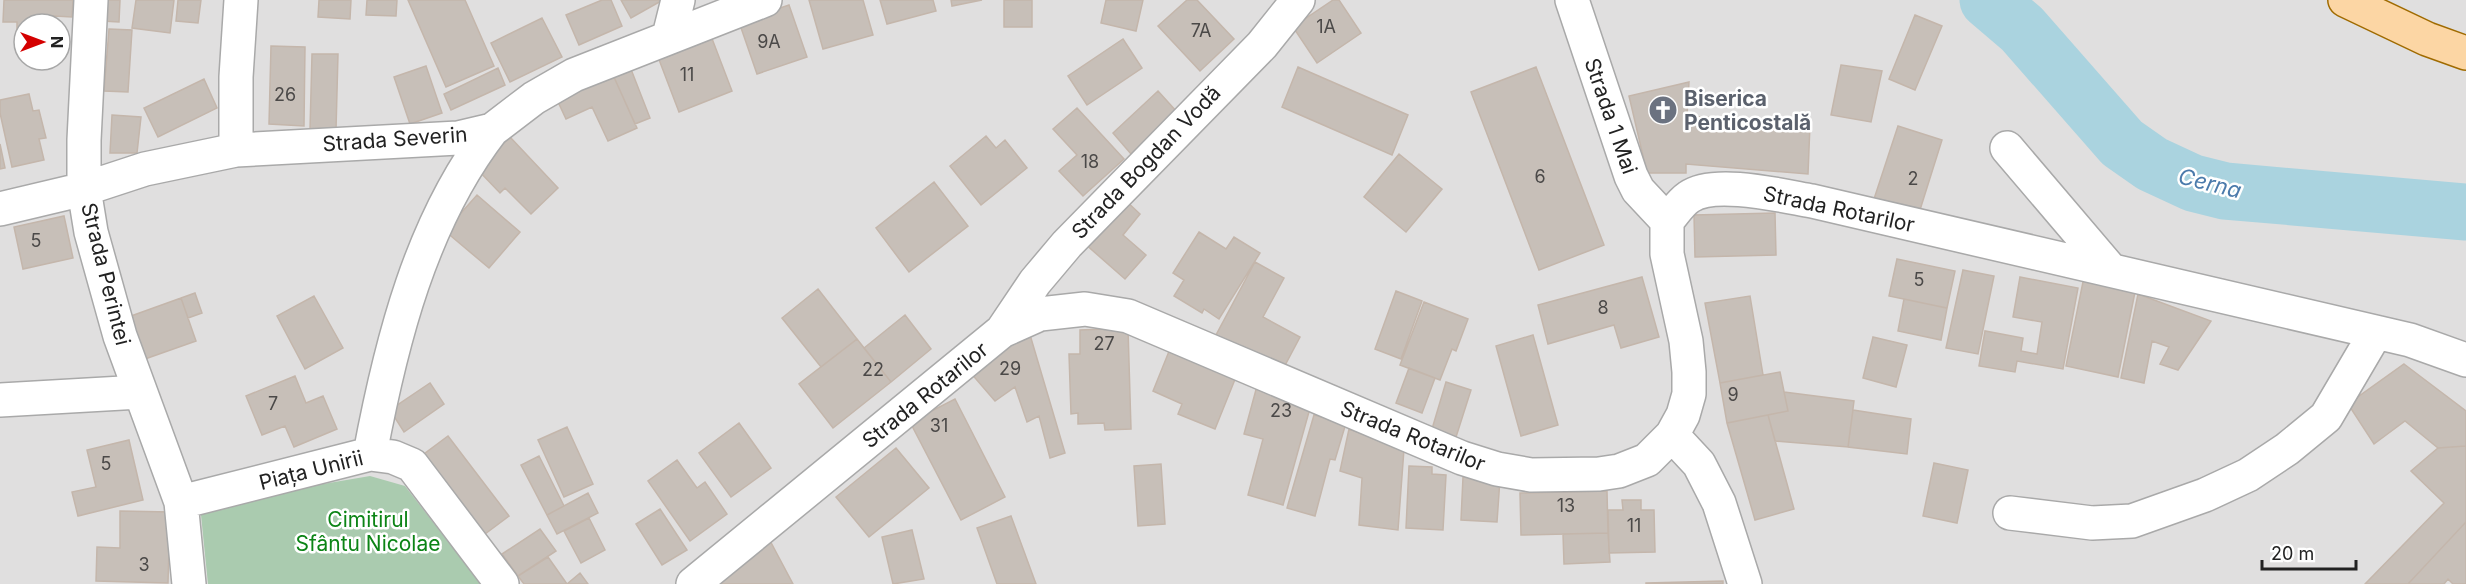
<svg xmlns="http://www.w3.org/2000/svg" width="2466" height="584" viewBox="0 0 2466 584" font-family="Inter,sans-serif">
  <rect width="100%" height="100%" fill="#f2efe9"/>
  <!-- residential -->
  <path fill="#e0dfdf" fill-rule="evenodd" d="M 0,0 L 2466,0 L 2466,584 L 0,584 ZM 24,24 L 60,24 L 60,60 L 24,60 Z"/>
  <!-- cemetery -->
  <path fill="#aacbaf" d="M 370,476 L 405,486 L 481,584 L 208,584 L 200,505 Z"/>
  <g fill="none" stroke-linecap="round" stroke-linejoin="round">
    <!-- river -->
    <path stroke="#aad3df" stroke-width="57" d="M 1988,0 L 2022,29 L 2122,143 L 2152,164 L 2193,183 L 2225,191 L 2466,212"/>
  </g>
  <!-- building -->
  <path fill="#c7bfb8" stroke="#c4b6ab" stroke-width="1.5" d="M 4,0 L 73,0 L 72,17 L 54,16 L 54,24 L 24,24 L 24,30 L 17,30 L 17,22 L 3,22 Z
    M 103,0 L 120,0 L 119,22 L 102,21 Z
    M 136,0 L 174,0 L 170,33 L 132,28 Z
    M 178,0 L 201,0 L 198,23 L 176,21 Z
    M 319,0 L 351,0 L 350,19 L 318,17 Z
    M 367,0 L 397,0 L 396,16 L 366,15 Z
    M 408,0 L 465,0 L 494,66 L 446,87 Z
    M 602,0 L 611,0 L 622,26 L 579,45 L 566,15 Z
    M 621,0 L 660,0 L 661,1 L 631,18 Z
    M 809,0 L 863,0 L 873,35 L 823,49 Z
    M 880,0 L 933,0 L 936,11 L 887,24 Z
    M 951,0 L 982,0 L 952,6 Z
    M 1004,0 L 1032,0 L 1032,27 L 1004,27 Z
    M 1106,0 L 1143,0 L 1136,31 L 1101,23 Z
    M 1187,0 L 1197,0 L 1234,39 L 1200,71 L 1158,26 Z
    M 1333,0 L 1339,0 L 1361,33 L 1317,63 L 1293,27 Z
    M 789,5 L 807,57 L 757,74 L 739,22 Z
    M 1915,15 L 1942,26 L 1915,90 L 1889,79 Z
    M 542,18 L 562,57 L 510,82 L 491,43 Z
    M 109,29 L 132,30 L 128,92 L 104,91 Z
    M 711,36 L 732,91 L 679,112 L 658,57 Z
    M 1123,39 L 1142,68 L 1087,105 L 1068,76 Z
    M 271,46 L 305,47 L 304,126 L 269,124 Z
    M 312,54 L 338,54 L 336,130 L 310,130 Z
    M 627,59 L 650,118 L 635,124 L 609,66 Z
    M 1841,65 L 1882,71 L 1871,122 L 1831,115 Z
    M 426,66 L 442,113 L 410,124 L 394,77 Z
    M 609,66 L 637,128 L 608,141 L 592,107 L 566,119 L 553,91 Z
    M 1298,67 L 1408,115 L 1392,155 L 1282,107 Z
    M 1536,67 L 1604,245 L 1539,270 L 1471,92 Z
    M 498,68 L 505,85 L 451,110 L 444,94 Z
    M 204,79 L 217,108 L 158,137 L 144,108 Z
    M 1689,82 L 1687,116 L 1810,124 L 1808,174 L 1686,164 L 1686,173 L 1647,173 L 1629,96 Z
    M 1158,91 L 1177,112 L 1131,154 L 1113,133 Z
    M 29,94 L 33,111 L 39,110 L 46,138 L 39,139 L 44,160 L 12,167 L 0,113 L 0,100 Z
    M 1077,108 L 1124,159 L 1083,196 L 1059,171 L 1077,155 L 1053,129 Z
    M 112,115 L 141,117 L 137,153 L 110,153 Z
    M 1898,126 L 1942,140 L 1919,213 L 1874,199 Z
    M 986,136 L 996,148 L 1005,140 L 1027,168 L 981,205 L 950,166 Z
    M 510,137 L 558,188 L 531,214 L 505,188 L 500,193 L 477,169 Z
    M 0,144 L 5,168 L 0,169 Z
    M 1399,154 L 1442,189 L 1406,232 L 1364,197 Z
    M 934,182 L 968,226 L 909,272 L 876,228 Z
    M 477,195 L 520,232 L 489,268 L 445,231 Z
    M 1123,198 L 1140,214 L 1123,235 L 1146,255 L 1125,279 L 1084,243 Z
    M 1775,213 L 1776,255 L 1695,257 L 1694,215 Z
    M 64,216 L 73,258 L 23,269 L 14,227 Z
    M 1199,232 L 1226,249 L 1234,237 L 1260,253 L 1219,319 L 1204,309 L 1202,313 L 1174,296 L 1184,280 L 1173,273 Z
    M 1897,259 L 1955,271 L 1947,308 L 1889,296 Z
    M 1255,262 L 1284,278 L 1263,317 L 1300,337 L 1282,371 L 1216,335 Z
    M 1963,270 L 1994,276 L 1978,354 L 1946,348 Z
    M 1642,277 L 1659,337 L 1621,348 L 1614,325 L 1548,344 L 1538,305 Z
    M 2020,277 L 2078,288 L 2063,369 L 2017,361 L 2015,372 L 1979,366 L 1985,331 L 2023,338 L 2021,351 L 2037,354 L 2042,322 L 2013,317 Z
    M 2084,277 L 2136,287 L 2118,377 L 2066,366 Z
    M 818,289 L 857,339 L 821,367 L 782,318 Z
    M 1396,291 L 1422,301 L 1401,359 L 1375,349 Z
    M 195,293 L 202,313 L 188,318 L 181,298 Z
    M 2138,294 L 2211,321 L 2178,370 L 2160,364 L 2169,347 L 2152,341 L 2144,383 L 2121,378 Z
    M 314,296 L 343,348 L 305,369 L 277,316 Z
    M 1750,296 L 1763,375 L 1720,383 L 1705,303 Z
    M 181,298 L 196,341 L 145,359 L 131,316 Z
    M 1904,299 L 1947,308 L 1941,340 L 1898,331 Z
    M 1424,302 L 1468,319 L 1456,351 L 1452,349 L 1440,380 L 1400,365 Z
    M 905,315 L 931,349 L 891,382 L 864,348 Z
    M 1028,328 L 1065,453 L 1050,458 L 1039,416 L 1027,422 L 1015,387 L 995,401 L 969,371 Z
    M 1128,328 L 1131,429 L 1105,430 L 1104,423 L 1078,424 L 1078,413 L 1071,414 L 1069,354 L 1080,354 L 1080,330 Z
    M 1533,335 L 1558,425 L 1521,436 L 1496,346 Z
    M 1873,337 L 1907,345 L 1896,387 L 1863,378 Z
    M 857,339 L 891,382 L 833,428 L 799,384 Z
    M 1172,344 L 1238,372 L 1215,429 L 1178,414 L 1182,404 L 1153,391 Z
    M 2404,364 L 2466,411 L 2466,446 L 2438,448 L 2405,421 L 2374,444 L 2348,404 Z
    M 1409,368 L 1435,378 L 1422,413 L 1396,403 Z
    M 1780,372 L 1788,411 L 1727,423 L 1720,383 Z
    M 295,376 L 306,403 L 323,396 L 337,429 L 294,447 L 285,426 L 262,435 L 246,396 Z
    M 1446,382 L 1471,390 L 1456,437 L 1432,429 Z
    M 430,383 L 444,404 L 404,432 L 390,410 Z
    M 1257,386 L 1312,401 L 1283,505 L 1248,495 L 1263,439 L 1244,434 Z
    M 1784,392 L 1854,401 L 1848,447 L 1775,441 L 1768,415 L 1788,411 Z
    M 955,399 L 1005,497 L 961,520 L 910,422 Z
    M 1853,410 L 1911,419 L 1907,454 L 1848,447 Z
    M 1314,415 L 1346,423 L 1335,460 L 1330,459 L 1315,516 L 1287,508 Z
    M 1768,415 L 1794,509 L 1755,520 L 1727,423 Z
    M 739,423 L 771,468 L 731,497 L 699,453 Z
    M 567,427 L 593,484 L 564,497 L 538,440 Z
    M 1349,429 L 1404,449 L 1398,530 L 1359,525 L 1362,478 L 1340,471 Z
    M 448,436 L 509,516 L 485,534 L 424,454 Z
    M 129,440 L 143,500 L 78,516 L 72,492 L 96,487 L 87,450 Z
    M 2466,446 L 2466,522 L 2408,584 L 2365,584 L 2444,503 L 2411,471 L 2438,448 Z
    M 896,448 L 929,488 L 869,537 L 836,497 Z
    M 539,456 L 564,506 L 547,515 L 521,465 Z
    M 677,460 L 697,488 L 705,482 L 727,514 L 690,541 L 648,481 Z
    M 1934,463 L 1968,470 L 1957,523 L 1923,516 Z
    M 1161,464 L 1165,524 L 1138,526 L 1134,466 Z
    M 1409,466 L 1432,467 L 1432,474 L 1446,475 L 1443,530 L 1406,528 Z
    M 1463,477 L 1500,479 L 1497,522 L 1461,520 Z
    M 1607,491 L 1608,533 L 1521,535 L 1520,493 Z
    M 588,493 L 598,513 L 557,534 L 547,515 Z
    M 1622,500 L 1641,500 L 1641,510 L 1654,510 L 1655,552 L 1609,553 L 1608,510 L 1623,510 Z
    M 660,509 L 687,550 L 662,565 L 636,524 Z
    M 120,511 L 170,512 L 168,583 L 96,581 L 97,547 L 120,548 Z
    M 1011,516 L 1036,584 L 997,584 L 977,528 Z
    M 589,518 L 605,550 L 581,563 L 564,531 Z
    M 2466,522 L 2466,584 L 2453,584 L 2448,579 L 2444,584 L 2408,584 Z
    M 540,529 L 556,551 L 518,576 L 502,554 Z
    M 912,530 L 924,579 L 893,584 L 882,537 Z
    M 1608,533 L 1610,562 L 1564,564 L 1563,534 Z
    M 767,535 L 793,584 L 722,584 L 717,573 Z
    M 548,557 L 567,584 L 580,573 L 588,584 L 524,584 L 518,576 Z
    M 1723,581 L 1723,584 L 1646,584 L 1646,583 Z"/>
  <g fill="none" stroke-linecap="round" stroke-linejoin="round">
    <!-- minor casing -->
    <g stroke="#a9a9a9" stroke-width="36">
      <path id="minor" d="M 91,0 L 84,140 L 84,189 L 91,232 L 120,336 L 181,502 L 189,584
        M 1572,0 L 1631,176 L 1638,190 L 1667,221
        M 669,36 L 678,0
        M 2007,148 L 2110,269
        M 236,150 L 236,77 L 241,0
        M 0,209 L 84,189 L 145,169 L 236,150 L 458,138 L 492,130 L 534,98 L 574,75 L 765,0
        M 1002,331 L 1035,282 L 1067,244 L 1262,45 L 1298,0
        M 0,400 L 140,392
        M 1672,435 L 1699,464 L 1719,503 L 1745,584
        M 370,454 C 391,342 421,222 492,130
        M 181,502 L 370,454 L 393,457 L 412,465 L 502,584
        M 2010,513 L 2092,523 L 2132,521 L 2205,495 L 2248,475 L 2287,449 L 2326,417 L 2376,332
        M 693,584 L 1002,331 L 1040,314 L 1085,309 L 1128,316 L 1462,458 L 1497,469 L 1531,475 L 1599,474 L 1619,471 L 1647,460 L 1672,435 L 1683,415 L 1689,394 L 1689,372 L 1686,341 L 1667,254 L 1667,221 C 1674,213 1680,203 1689,197 C 1714,179 1783,196 1812,201 L 2410,340 L 2466,360"/>
    </g>
    <!-- major casing -->
    <g stroke="#a06b00" stroke-width="36">
      <path id="major" d="M 2345,0 L 2427,39 L 2466,53"/>
    </g>
    <!-- minor -->
    <use href="#minor" stroke="#fff" stroke-width="33"/>
    <!-- major -->
    <use href="#major" stroke="#fcd6a4" stroke-width="33"/>
  </g>
  <!-- icons -->
  <defs>
    <g id="church-disc" transform="scale(1.5)"><circle r="9.5" fill="#6b7280" stroke="#fff"/><path d="M-1.2-6h2.4v3.5h3.3v2.4h-3.3V6h-2.4V-.1h-3.3v-2.4h3.3Z" fill="#fff"/></g>
  </defs>
  <g fill-rule="evenodd">
    <use href="#church-disc" x="1663" y="110"/>
  </g>
  <g text-anchor="middle" dominant-baseline="central" stroke-width="5" stroke-linejoin="round" paint-order="stroke">
    <!-- number labels -->
    <g font-size="18" fill="#4b4948">
      <text x="1326" y="26">1A</text>
      <text x="1201" y="30">7A</text>
      <text x="769" y="41">9A</text>
      <text x="687" y="74">11</text>
      <text x="285" y="94">26</text>
      <text x="1090" y="161">18</text>
      <text x="1540" y="176">6</text>
      <text x="1913" y="178">2</text>
      <text x="36" y="240">5</text>
      <text x="1919" y="279">5</text>
      <text x="1603" y="307">8</text>
      <text x="1104" y="343">27</text>
      <text x="1010" y="368">29</text>
      <text x="873" y="369">22</text>
      <text x="1733" y="394">9</text>
      <text x="273" y="403">7</text>
      <text x="1281" y="410">23</text>
      <text x="939" y="425">31</text>
      <text x="106" y="463">5</text>
      <text x="1566" y="505">13</text>
      <text x="1634" y="525">11</text>
      <text x="144" y="564">3</text>
    </g>
    <!-- worship labels -->
    <g font-size="21" font-weight="bold" fill="#5b616d" stroke="#fff" text-anchor="start">
      <text x="1684" y="98">Biserica<tspan x="1684" dy="24">Penticostală</tspan></text>
    </g>
    <!-- street labels -->
    <g font-size="21" fill="#222" stroke="#fff">
      <text transform="translate(1611 116) rotate(71)">Strada 1 Mai</text>
      <text transform="translate(395 139) rotate(-4)">Strada Severin</text>
      <text transform="translate(1146 162) rotate(-46)">Strada Bogdan Vodă</text>
      <text transform="translate(1839 209) rotate(12)">Strada Rotarilor</text>
      <text transform="translate(106 274) rotate(76)">Strada Perintei</text>
      <text transform="translate(925 395) rotate(-39)">Strada Rotarilor</text>
      <text transform="translate(1413 436) rotate(22)">Strada Rotarilor</text>
      <text transform="translate(311 470) rotate(-14)">Piața Unirii</text>
    </g>
    <!-- park labels -->
    <g font-size="21" fill="#0c8416" stroke="#fff">
      <text x="368" y="519">Cimitirul<tspan x="368" dy="24">Sfântu Nicolae</tspan></text>
    </g>
    <!-- water labels -->
    <g font-size="22" font-style="italic" fill="#4a7aab" stroke="#fff">
      <text transform="translate(2210 183) rotate(14)">Cerna</text>
    </g>
  </g>
  <!-- north arrow -->
  <g transform="translate(42 42) rotate(90)"><circle r="28" fill="#ffffff" stroke="#a7a7a7" stroke-width="1.5"/>
  <path d="M0-4.5L10 22L0 15L-10 22Z" fill="#d40000"/>
  <text y="-9" font-size="16" font-weight="bold" text-anchor="middle" fill="#222222">N</text>
  </g>
  <!-- scale -->
  <path d="M2262 560v9h94v-9" fill="none" stroke="#222222" stroke-width="3"/>
  <text x="2271" y="560" font-size="18" fill="#222222" stroke="#ffffff" stroke-width="4.5" paint-order="stroke">20 m</text>
</svg>
